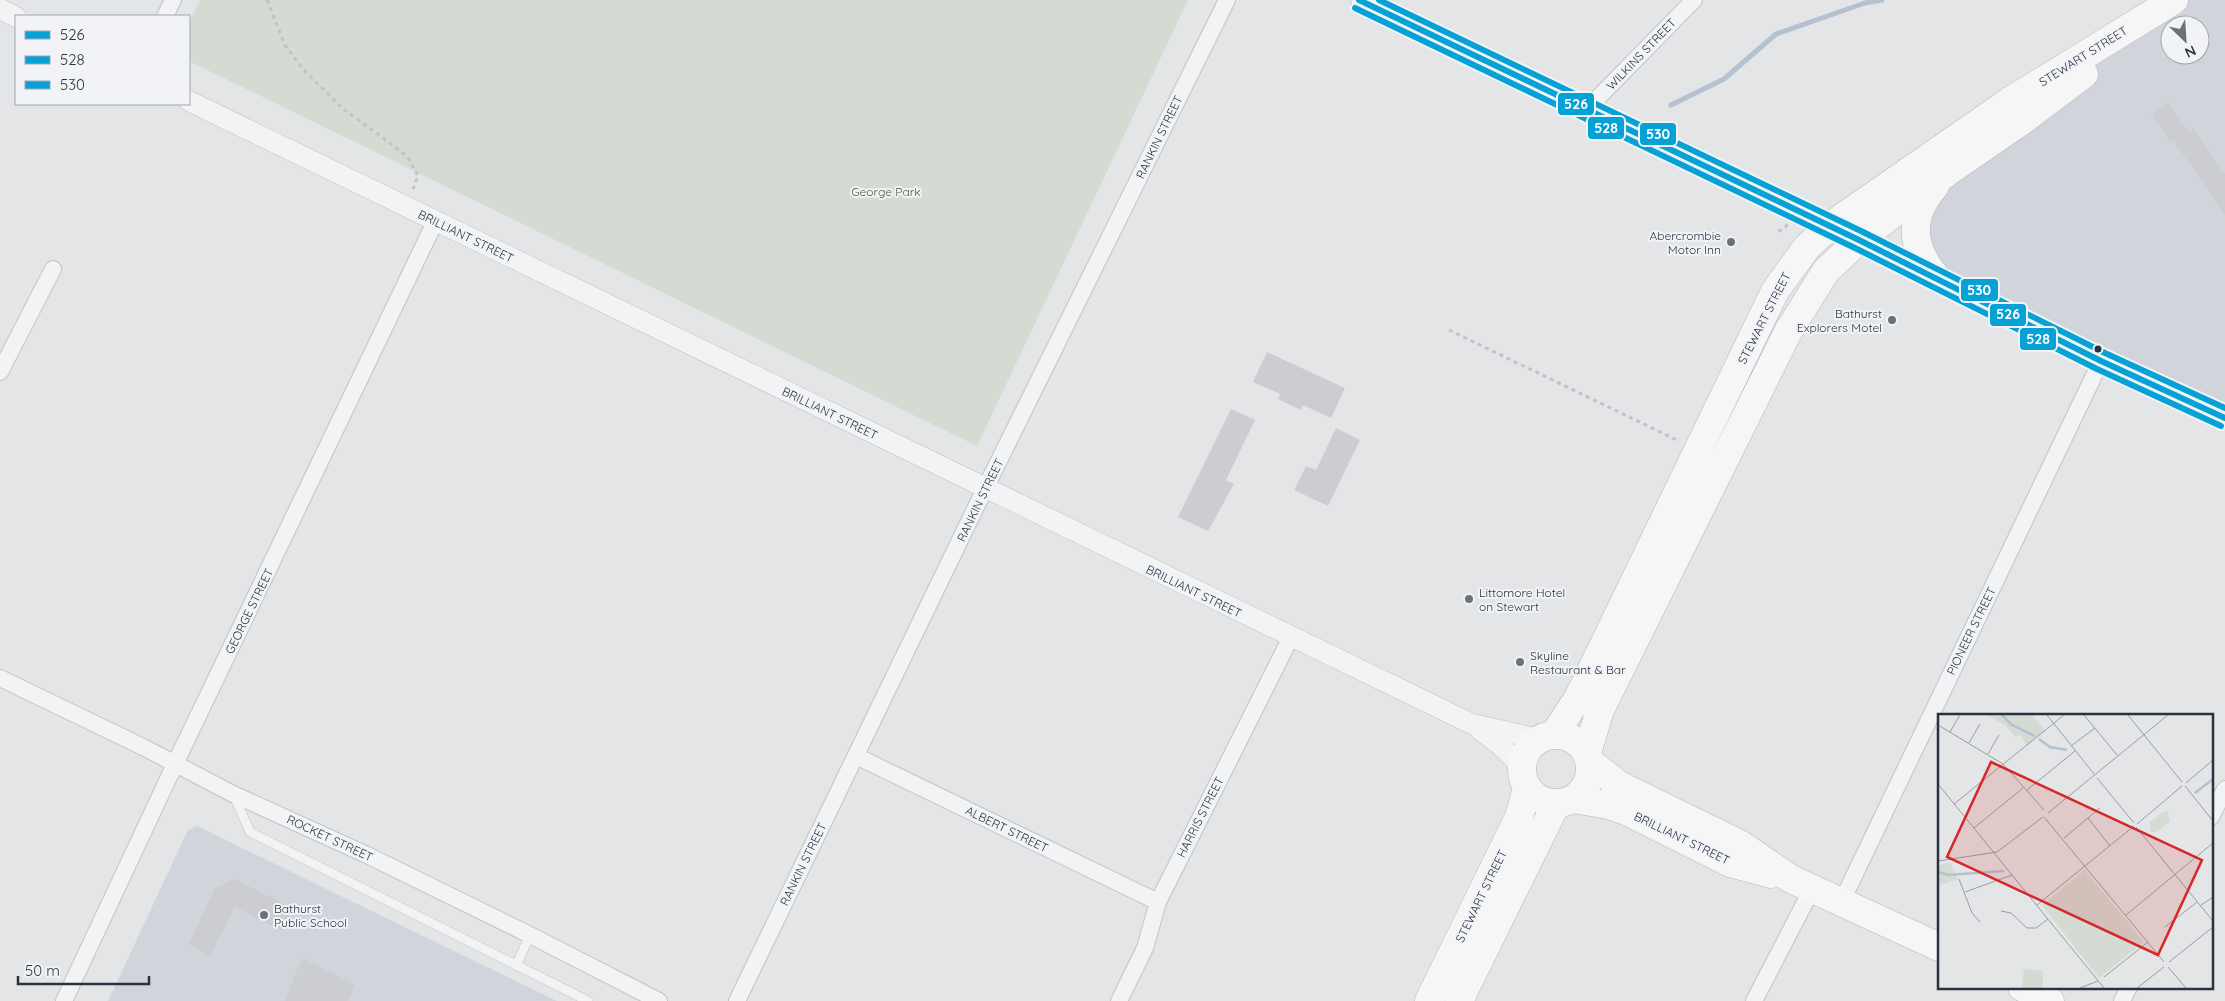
<svg xmlns="http://www.w3.org/2000/svg" width="2225" height="1001" viewBox="0 0 2225 1001" font-family="Quicksand,sans-serif">
  <rect width="100%" height="100%" fill="#e3e5e7"/>
  <!-- built -->
  <path fill="#d1d4da" fill-rule="evenodd" d="M 2183,0 L 2225,0 L 2225,416 L 1937,278 L 1921,206 L 2023,120 ZM 2170,25 L 2200,25 L 2200,55 L 2170,55 Z
    M 197,826 L 557,1001 L 108,1001 L 188,830 Z"/>
  <!-- green -->
  <path fill="#d3dbd3" d="M 200,0 L 1188,0 L 977,446 L 189,61 L 189,23 Z"/>
  <g fill="none" stroke-linecap="round" stroke-linejoin="round">
    <!-- stream -->
    <path stroke="#b3c1d1" stroke-width="5" d="M 1671,105 L 1724,79 L 1776,34 L 1865,3 L 1882,0"/>
  </g>
  <!-- building -->
  <path fill="#cbcdd0" d="M 2168,102 L 2189,132 L 2193,128 L 2225,174 L 2225,215 L 2173,140 L 2170,142 L 2151,114 Z
    M 1267,352 L 1345,388 L 1331,418 L 1303,405 L 1301,410 L 1278,399 L 1280,394 L 1253,382 Z
    M 1231,409 L 1255,420 L 1226,480 L 1234,484 L 1208,531 L 1178,517 Z
    M 1336,428 L 1360,440 L 1328,506 L 1294,490 L 1306,466 L 1316,470 Z
    M 235,879 L 292,908 L 281,930 L 235,907 L 210,956 L 189,944 L 215,888 Z
    M 302,958 L 355,985 L 348,1001 L 285,1001 Z"/>
  <g fill="none" stroke-linecap="round" stroke-linejoin="round">
    <!-- service casing -->
    <g stroke="#c1c3c5" stroke-width="10">
      <path id="service" d="M 234,796 L 250,832 L 588,1001
        M 516,966 L 530,935"/>
    </g>
    <!-- minor casing -->
    <g stroke="#c1c3c5" stroke-width="18">
      <path id="minor" d="M 1359,0 L 1859,240 L 2101,361 L 2225,418
        M 165,16 L 173,0
        M 1587,109 L 1694,0
        M 0,372 L 53,269
        M 0,678 L 143,747 L 233,794 L 367,855 L 530,935 L 659,1001
        M 856,756 L 1158,902
        M 2211,817 L 2225,789
        M 1842,901 L 2101,361
        M 64,1001 L 175,764 L 435,222
        M 737,1001 L 975,509 L 1227,0
        M 1119,1001 L 1145,948 L 1158,902 L 1291,637
        M 1754,1001 L 1812,889
        M 2122,1001 L 2129,987"/>
    </g>
    <!-- tertiary casing -->
    <g stroke="#c1c3c5" stroke-width="21">
      <path id="tertiary" d="M 0,9 L 16,17
        M 189,101 L 1472,724 L 1539,739
        M 1480,730 L 1500,745 L 1521,766"/>
    </g>
    <!-- trunk casing -->
    <g stroke="#b5b8bc" stroke-width="29">
      <path id="trunk" d="M 1935,186 C 1907,217 1911,249 1937,278
        M1522 769a34 34 0 1 1 68 0a34 34 0 1 1-68 0Z
        M 1554,735 L 1578,698 L 1775,291 L 1807,247 L 1830,226 L 2010,101 L 2174,0
        M 1587,753 L 1600,710 L 1789,330 L 1826,271 L 1859,240 L 1949,171 L 2023,120 L 2084,74
        M 1590,762 L 1619,785 L 1740,844 L 1791,879 L 1939,947
        M 1573,799 L 1609,805 L 1626,811 L 1730,863 L 1771,874
        M 2022,987 L 2050,1001
        M 1429,1001 L 1519,817 L 1527,788
        M 1459,1001 L 1556,804"/>
    </g>
    <!-- path -->
    <path stroke="#c2c3c8" stroke-width="3" stroke-dasharray="4 4" stroke-linecap="butt" d="M 267,0 L 285,45 L 302,68 L 341,107 L 407,156 L 418,176 L 413,189
      M 1778,231 L 1784,229 L 1789,222
      M 1449,330 L 1679,441"/>
    <!-- service -->
    <use href="#service" stroke="#f2f3f5" stroke-width="9"/>
    <!-- minor -->
    <use href="#minor" stroke="#f2f3f5" stroke-width="16"/>
    <!-- tertiary -->
    <use href="#tertiary" stroke="#f2f3f5" stroke-width="20"/>
    <!-- trunk -->
    <use href="#trunk" stroke="#f6f6f7" stroke-width="28"/>
    <!-- bus-1 casing -->
    <g stroke="#f1f3f7" stroke-width="10">
      <path id="bus-1" d="M 1359,0 L 1859,240 L 2101,361 L 2225,418"/>
    </g>
    <!-- bus-2 casing -->
    <g stroke="#f1f3f7" stroke-width="10">
      <path id="bus-2" d="M 1355,8 L 1855,248 L 2097,369 L 2221,426"/>
    </g>
    <!-- bus-3 casing -->
    <g stroke="#f1f3f7" stroke-width="10">
      <path id="bus-3" d="M 1379,0 L 1863,232 L 2105,353 L 2225,408"/>
    </g>
    <!-- bus-1 -->
    <use href="#bus-1" stroke="#06a1d5" stroke-width="6"/>
    <!-- bus-2 -->
    <use href="#bus-2" stroke="#06a1d5" stroke-width="6"/>
    <!-- bus-3 -->
    <use href="#bus-3" stroke="#06a1d5" stroke-width="6"/>
  </g>
  <!-- markers -->
  <g fill="#6b717a" stroke="#f1f3f7" stroke-width="2">
    <circle cx="1731" cy="242" r="5"/>
    <circle cx="1892" cy="320" r="5"/>
    <circle cx="1469" cy="599" r="5"/>
    <circle cx="1520" cy="662" r="5"/>
    <circle cx="264" cy="915" r="5"/>
  </g>
  <circle fill="#2a3240" stroke="#f1f3f7" stroke-width="2" cx="2098" cy="349" r="4.5"/>
  <g text-anchor="middle" dominant-baseline="central" stroke-width="4" stroke-linejoin="round" paint-order="stroke">
    <!-- street labels -->
    <g font-size="12" fill="#2a3240" stroke="#f1f3f7">
      <text transform="translate(1641 54) rotate(-46)">WILKINS STREET</text>
      <text transform="translate(2083 56) rotate(-32)">STEWART STREET</text>
      <text transform="translate(1159 137) rotate(-64)">RANKIN STREET</text>
      <text transform="translate(466 236) rotate(26)">BRILLIANT STREET</text>
      <text transform="translate(1764 318) rotate(-63)">STEWART STREET</text>
      <text transform="translate(830 413) rotate(26)">BRILLIANT STREET</text>
      <text transform="translate(980 500) rotate(-64)">RANKIN STREET</text>
      <text transform="translate(1194 591) rotate(26)">BRILLIANT STREET</text>
      <text transform="translate(249 611) rotate(-64)">GEORGE STREET</text>
      <text transform="translate(1971 631) rotate(-64)">PIONEER STREET</text>
      <text transform="translate(1200 817) rotate(-63)">HARRIS STREET</text>
      <text transform="translate(1007 829) rotate(26)">ALBERT STREET</text>
      <text transform="translate(330 838) rotate(25)">ROCKET STREET</text>
      <text transform="translate(1682 838) rotate(26)">BRILLIANT STREET</text>
      <text transform="translate(803 864) rotate(-64)">RANKIN STREET</text>
      <text transform="translate(1481 896) rotate(-64)">STEWART STREET</text>
    </g>
    <!-- park labels -->
    <g font-size="12" fill="#3e5b39" stroke="#f1f3f7">
      <text x="886" y="191">George Park</text>
    </g>
    <!-- poi labels -->
    <g font-size="12" fill="#2a3240" stroke="#f1f3f7" text-anchor="start">
      <text x="1721" y="235" text-anchor="end">Abercrombie<tspan x="1721" dy="14">Motor Inn</tspan></text>
      <text x="1882" y="313" text-anchor="end">Bathurst<tspan x="1882" dy="14">Explorers Motel</tspan></text>
      <text x="1479" y="592">Littomore Hotel<tspan x="1479" dy="14">on Stewart</tspan></text>
      <text x="1530" y="655">Skyline<tspan x="1530" dy="14">Restaurant &amp; Bar</tspan></text>
      <text x="274" y="908">Bathurst<tspan x="274" dy="14">Public School</tspan></text>
    </g>
  </g>
  <!-- overview -->
  <g transform="translate(1938 714)">
    <rect width="275" height="275" fill="#e3e5e7"/>
    <path d="M 49,1 L 94,1 L 107,17 L 89,32 L 82,21 L 77,23 L 67,11 ZM 225,98 L 230,98 L 232,107 L 219,118 L 213,118 L 212,108 ZM 12,149 L 20,165 L 0,172 L 0,151 ZM 147,156 L 206,228 L 161,264 L 104,191 ZM 86,255 L 105,257 L 105,274 L 84,274 Z" fill="#d3dbd3"/>
    <path fill="none" stroke="#b3c1d1" stroke-width="2.5" d="M 64,1 L 74,11 L 97,22M 101,25 L 112,33 L 129,36M 257,79 L 275,65M 0,158 L 10,161 L 66,157"/>
    <path fill="none" stroke="#999da4" stroke-width="1" d="M 109,1 L 156,60M 146,1 L 179,41M 190,1 L 244,68M 0,11 L 65,50 L 106,96M 12,18 L 22,1M 31,29 L 42,10M 133,32 L 157,14M 50,40 L 61,21M 159,64 L 196,109M 248,69 L 275,46M 0,70 L 166,274M 247,72 L 275,107M 89,76 L 137,37M 16,90 L 126,1M 110,99 L 230,1M 106,103 L 226,248M 150,104 L 172,132M 199,110 L 244,72M 198,113 L 275,207M 36,114 L 85,74M 126,124 L 162,94M 0,147 L 59,138 L 105,103M 21,165 L 34,199 L 42,208M 27,178 L 74,161M 99,191 L 196,112M 262,192 L 275,183M 63,197 L 73,199 L 89,214 L 98,214 L 110,205M 188,201 L 275,129M 227,213 L 259,188M 231,248 L 275,213M 230,253 L 248,274M 166,263 L 210,228M 142,274 L 160,267M 199,274 L 226,253"/>
    <path fill="#d62828" fill-opacity="0.15" stroke="#d62828" stroke-width="2.5" d="M 53,48 L 264,146 L 220,241 L 9,143 Z"/>
    <rect width="275" height="275" fill="none" stroke="#2a3240" stroke-width="2.5"/>
  </g>
  <g stroke="#f1f3f7" stroke-width="2">
    <rect x="1557" y="92" width="38" height="24" rx="5" fill="#06a1d5"/>
    <rect x="1587" y="116" width="38" height="24" rx="5" fill="#06a1d5"/>
    <rect x="1639" y="122" width="38" height="24" rx="5" fill="#06a1d5"/>
    <rect x="1960" y="278" width="39" height="24" rx="5" fill="#06a1d5"/>
    <rect x="1989" y="303" width="38" height="24" rx="5" fill="#06a1d5"/>
    <rect x="2019" y="327" width="38" height="24" rx="5" fill="#06a1d5"/>
  </g>
  <g font-size="14" text-anchor="middle" font-weight="bold" fill="#fff">
    <text x="1576" y="109">526</text>
    <text x="1606" y="133">528</text>
    <text x="1658" y="139">530</text>
    <text x="1979" y="295">530</text>
    <text x="2008" y="319">526</text>
    <text x="2038" y="344">528</text>
  </g>
  <!-- legend -->
  <rect x="15" y="15" width="175" height="90" fill="#f1f3f7" stroke="#a1a6ae"/>
  <rect x="25" y="31" width="25" height="8" fill="#06a1d5" stroke="#a1a6ae"/>
  <text x="60" y="40" font-size="15" fill="#2a3240">526</text>
  <rect x="25" y="56" width="25" height="8" fill="#06a1d5" stroke="#a1a6ae"/>
  <text x="60" y="65" font-size="15" fill="#2a3240">528</text>
  <rect x="25" y="81" width="25" height="8" fill="#06a1d5" stroke="#a1a6ae"/>
  <text x="60" y="90" font-size="15" fill="#2a3240">530</text>
  <!-- north arrow -->
  <g transform="translate(2185 40) rotate(155)"><circle r="24" fill="#f1f3f7" stroke="#a1a6ae"/>
  <path d="M0-4L9 19L0 12L-9 19Z" fill="#6b717a"/>
  <text y="-8" font-size="14" font-weight="bold" text-anchor="middle" fill="#2a3240">N</text>
  </g>
  <!-- scale -->
  <path d="M18 976v8h131v-8" fill="none" stroke="#2a3240" stroke-width="2.5"/>
  <text x="25" y="976" font-size="15" fill="#2a3240" stroke="#f1f3f7" stroke-width="4" paint-order="stroke">50 m</text>
</svg>
